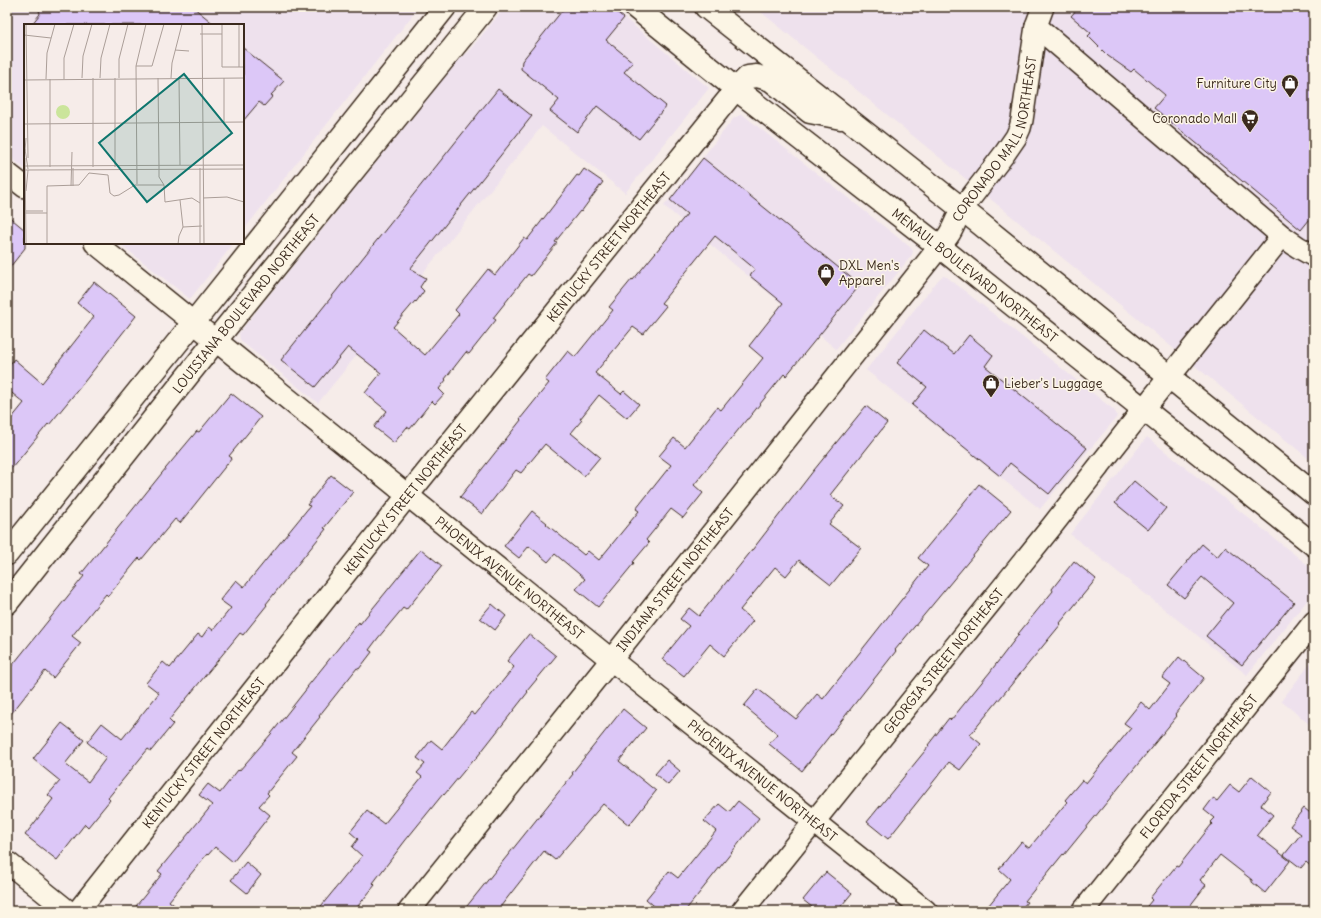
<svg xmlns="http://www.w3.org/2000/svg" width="1321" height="918" viewBox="0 0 1321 918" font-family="Delius,sans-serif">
  <rect width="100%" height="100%" fill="#f6ece9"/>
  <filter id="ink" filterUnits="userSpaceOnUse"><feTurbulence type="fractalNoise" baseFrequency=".025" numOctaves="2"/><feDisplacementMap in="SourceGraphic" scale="8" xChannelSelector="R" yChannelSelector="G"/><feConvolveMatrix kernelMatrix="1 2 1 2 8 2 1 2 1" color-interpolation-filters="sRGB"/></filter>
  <g filter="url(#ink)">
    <!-- built -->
    <path fill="#eee1ed" d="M 7,7 L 419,7 L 243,231 L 243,25 L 25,25 L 25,169 L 7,154 Z
      M 505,7 L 611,7 L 709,88 L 625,193 L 542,126 L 318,403 L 242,342 L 240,339 L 239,333 L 458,61 L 469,51 Z
      M 755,7 L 1314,7 L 1314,463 Z
      M 742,114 L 910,247 L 913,251 L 912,255 L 836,349 L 664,206 L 734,118 Z
      M 119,243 L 234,243 L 190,299 Z
      M 943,276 L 947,277 L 1114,410 L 1117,415 L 1116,418 L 1040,509 L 866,370 L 939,279 Z
      M 1147,437 L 1314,570 L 1314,592 L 1247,675 L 1070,534 Z
      M 1314,659 L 1314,728 L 1281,701 Z"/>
    <!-- building -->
    <path fill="#dcc7f7" stroke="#3b2a1e" d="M 38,7 L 193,7 L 215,25 L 31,25 L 40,14 Z
      M 565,7 L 610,7 L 624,18 L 606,40 L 633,62 L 624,72 L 666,106 L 639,139 L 597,106 L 577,132 L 550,111 L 559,100 L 521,69 L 522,61 Z
      M 1079,7 L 1314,7 L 1314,214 L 1301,230 L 1154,108 L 1165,95 L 1134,69 L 1131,72 L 1108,56 L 1088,36 L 1091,33 L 1071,16 Z
      M 243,48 L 284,81 L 271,95 L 273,96 L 264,106 L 259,102 L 243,121 Z
      M 498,89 L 532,116 L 410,269 L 426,278 L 420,287 L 424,291 L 416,302 L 415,301 L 393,327 L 425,355 L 459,314 L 455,310 L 488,269 L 495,275 L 524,238 L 527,240 L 577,175 L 579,176 L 584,169 L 603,182 L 581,212 L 580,211 L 555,242 L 557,243 L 531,276 L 528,274 L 493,318 L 496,320 L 469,354 L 466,352 L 445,379 L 446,380 L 439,389 L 444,394 L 435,404 L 432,401 L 410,429 L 407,427 L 394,443 L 374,427 L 387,411 L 365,393 L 381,373 L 348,347 L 315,387 L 281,360 Z
      M 703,158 L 860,285 L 786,376 L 784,374 L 748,419 L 747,419 L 694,485 L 703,493 L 683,518 L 671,509 L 646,540 L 649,543 L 633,562 L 634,563 L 598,607 L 576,589 L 585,579 L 555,554 L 548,562 L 529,546 L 519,558 L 504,546 L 532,511 L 547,523 L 546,524 L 584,555 L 588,551 L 599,560 L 639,511 L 636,509 L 671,465 L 659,456 L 674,438 L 685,447 L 717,407 L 721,410 L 763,358 L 749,346 L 783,303 L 750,276 L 755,269 L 715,236 L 661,303 L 666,306 L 643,334 L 633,327 L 595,373 L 621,394 L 624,391 L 639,404 L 627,418 L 599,395 L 580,419 L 582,420 L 571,433 L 600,457 L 584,476 L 545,444 L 521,473 L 516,470 L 482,514 L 460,497 L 521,420 L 520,419 L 549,383 L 545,380 L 568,351 L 575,357 L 613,310 L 609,307 L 632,279 L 633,280 L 687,214 L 670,200 Z
      M 7,215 L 25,230 L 25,248 L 7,271 Z
      M 94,282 L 136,316 L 81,386 L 49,425 L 48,424 L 7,474 L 7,424 L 24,403 L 7,389 L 7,368 L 14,359 L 42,383 L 94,317 L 77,303 Z
      M 924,330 L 954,354 L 969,335 L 993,355 L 985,366 L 1087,448 L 1049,494 L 1010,463 L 1000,476 L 912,405 L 927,387 L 897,363 Z
      M 231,393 L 261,417 L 229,456 L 232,458 L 180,523 L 175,519 L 141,560 L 139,558 L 108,596 L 106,594 L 72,636 L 81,643 L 53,678 L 45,671 L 7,719 L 7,672 L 84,576 L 81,574 L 166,468 L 197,431 L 199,432 Z
      M 866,406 L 887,423 L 830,495 L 844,506 L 829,524 L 861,548 L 831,585 L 799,560 L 786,576 L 775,567 L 740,610 L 753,621 L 724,656 L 710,644 L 684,676 L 662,659 L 689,626 L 680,619 L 689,608 L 699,616 L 753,549 L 814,470 Z
      M 331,475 L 353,492 L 324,528 L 326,529 L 266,604 L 267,605 L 243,635 L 240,633 L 169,720 L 173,724 L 151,751 L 148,749 L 108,798 L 110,800 L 88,827 L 85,824 L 57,860 L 25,835 L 53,799 L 48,795 L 60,781 L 33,759 L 62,723 L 84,740 L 65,764 L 88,782 L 106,758 L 87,742 L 102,723 L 122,739 L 159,693 L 146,683 L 163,662 L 170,668 L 198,634 L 202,637 L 209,627 L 213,630 L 231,608 L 220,600 L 236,580 L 244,587 L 310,506 L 307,505 Z
      M 1134,481 L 1166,508 L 1148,530 L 1115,503 Z
      M 979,484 L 1011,510 L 895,650 L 896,651 L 802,771 L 769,744 L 778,734 L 744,706 L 758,689 L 796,719 L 817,694 L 823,699 L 928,566 L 918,558 Z
      M 1202,544 L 1217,557 L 1225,547 L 1294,602 L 1242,665 L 1206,636 L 1233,603 L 1202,577 L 1184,598 L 1168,585 Z
      M 421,549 L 442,566 L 406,610 L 403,608 L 378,638 L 369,650 L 372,652 L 359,669 L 357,668 L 319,716 L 320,717 L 292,752 L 297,756 L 267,793 L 269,795 L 259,806 L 270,815 L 233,862 L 215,847 L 208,855 L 207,854 L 169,901 L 182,911 L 132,911 L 162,874 L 158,871 L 212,805 L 199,795 L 208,784 L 220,793 L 238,770 L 239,771 L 271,734 L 308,687 L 307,687 L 336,651 L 359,622 L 360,624 Z
      M 1074,561 L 1096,579 L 1060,623 L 1061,624 L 970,735 L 981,744 L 960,770 L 949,762 L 888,839 L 867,822 L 929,746 L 928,745 L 949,718 L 951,720 L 990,672 L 1019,634 L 1018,634 L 1053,591 L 1052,589 Z
      M 492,604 L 506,616 L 495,630 L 480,618 Z
      M 529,634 L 556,656 L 527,691 L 528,692 L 474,761 L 473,760 L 444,795 L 443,794 L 405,841 L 373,883 L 375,885 L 354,911 L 317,911 L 362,856 L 352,847 L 358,839 L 350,832 L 367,811 L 384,824 L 422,777 L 417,773 L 425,764 L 417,758 L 431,740 L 442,749 L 471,712 L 475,715 L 514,667 L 507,661 Z
      M 1179,657 L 1204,678 L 1175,714 L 1177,716 L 1064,855 L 1063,854 L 1025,901 L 1027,902 L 1020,911 L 984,911 L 1010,879 L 999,869 L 1021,842 L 1029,848 L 1067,802 L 1065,800 L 1082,780 L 1086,783 L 1131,728 L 1124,723 L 1141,702 L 1150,710 L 1170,684 L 1162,678 Z
      M 623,709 L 646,728 L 619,761 L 656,791 L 629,825 L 603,804 L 555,860 L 544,851 L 497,911 L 463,911 L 573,774 L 572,773 Z
      M 667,760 L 680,771 L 668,785 L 655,774 Z
      M 1252,776 L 1271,792 L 1261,805 L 1273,815 L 1257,835 L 1290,861 L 1265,893 L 1252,882 L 1252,880 L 1220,855 L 1200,880 L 1206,885 L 1186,911 L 1143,911 L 1152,900 L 1150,898 L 1176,866 L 1178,867 L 1212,824 L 1210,822 L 1214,818 L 1204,810 L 1213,798 L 1217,801 L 1230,785 L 1239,792 Z
      M 738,801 L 759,818 L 685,911 L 660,911 L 646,899 L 669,871 L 678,878 L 716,831 L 704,821 L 719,804 L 729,812 Z
      M 1304,808 L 1314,816 L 1314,869 L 1306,862 L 1301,868 L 1284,855 L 1301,834 L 1290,826 Z
      M 246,862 L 261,875 L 247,893 L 231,880 Z
      M 826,872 L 852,893 L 837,911 L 817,911 L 803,900 Z"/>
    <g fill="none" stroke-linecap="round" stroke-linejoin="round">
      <!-- minor casing -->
      <g stroke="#3b2a1e" stroke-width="24">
        <g id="minor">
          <path d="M 1043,7 L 1036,26 L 1282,236 L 1298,247 L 1314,256"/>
          <path d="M 7,173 L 25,187"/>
          <path id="s1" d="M 95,243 L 624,670 L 926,911"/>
          <path d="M 7,862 L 68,911"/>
          <path id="s2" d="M 78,911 L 408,495 L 736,89"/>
          <path id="s3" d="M 409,911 L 611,660 L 948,236 C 954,228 956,218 962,209 L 1005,153 L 1016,137 L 1020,128 L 1022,120 L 1036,26"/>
          <path id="s4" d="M 742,911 L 1052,526 L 1143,410 L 1282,236"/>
          <path id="s5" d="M 1083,911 L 1314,622"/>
        </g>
      </g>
      <!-- secondary casing -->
      <g stroke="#3b2a1e" stroke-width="25">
        <g id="secondary">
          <path id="s6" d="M 635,7 L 736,89 L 940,247 L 1314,545"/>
          <path d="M 706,7 L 962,209 L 1314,494"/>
          <path d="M 736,89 L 748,77 L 757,76 L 771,80 L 810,112 L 841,118"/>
          <path d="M 7,554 L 194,322 L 445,7"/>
          <path id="s7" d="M 7,603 L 216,340 L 486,7"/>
        </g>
      </g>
      <!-- minor -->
      <use href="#minor" stroke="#fcf5e5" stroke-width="21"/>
      <!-- secondary -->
      <use href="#secondary" stroke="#fcf5e5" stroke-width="22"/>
    </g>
  </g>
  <!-- icons -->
  <defs>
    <g id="shop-pin" transform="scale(0.9)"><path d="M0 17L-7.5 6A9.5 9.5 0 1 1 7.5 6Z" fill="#3b2a1e" stroke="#fcf5e5"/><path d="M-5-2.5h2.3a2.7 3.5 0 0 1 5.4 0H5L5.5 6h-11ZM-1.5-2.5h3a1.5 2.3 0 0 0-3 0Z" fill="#fff"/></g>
    <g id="supermarket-pin" transform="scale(0.9)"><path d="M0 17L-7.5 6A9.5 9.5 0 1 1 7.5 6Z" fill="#3b2a1e" stroke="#fcf5e5"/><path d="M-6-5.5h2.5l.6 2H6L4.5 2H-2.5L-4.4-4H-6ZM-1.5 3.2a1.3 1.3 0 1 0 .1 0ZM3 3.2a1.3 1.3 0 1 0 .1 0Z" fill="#fff"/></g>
  </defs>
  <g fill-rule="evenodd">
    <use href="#shop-pin" x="1290" y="83"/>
    <use href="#supermarket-pin" x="1250" y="118"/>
    <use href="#shop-pin" x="826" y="272"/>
    <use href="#shop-pin" x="991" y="383"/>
  </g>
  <g text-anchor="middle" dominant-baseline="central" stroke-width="3" stroke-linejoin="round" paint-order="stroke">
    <!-- poi labels -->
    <g font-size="13" fill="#3b2a1e" stroke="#fcf5e5" text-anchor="end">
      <text x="1277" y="83">Furniture City</text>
      <text x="1237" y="118">Coronado Mall</text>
      <text x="839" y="265" text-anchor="start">DXL Men's<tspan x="839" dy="15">Apparel</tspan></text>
      <text x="1004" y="383" text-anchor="start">Lieber's Luggage</text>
    </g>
    <!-- street labels -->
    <g font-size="13" fill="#3b2a1e" stroke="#fcf5e5">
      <text stroke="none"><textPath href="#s3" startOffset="974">CORONADO MALL NORTHEAST</textPath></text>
      <text stroke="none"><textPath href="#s2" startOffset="850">KENTUCKY STREET NORTHEAST</textPath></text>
      <text stroke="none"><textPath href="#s6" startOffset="433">MENAUL BOULEVARD NORTHEAST</textPath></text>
      <text stroke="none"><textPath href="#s7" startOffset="383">LOUISIANA BOULEVARD NORTHEAST</textPath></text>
      <text stroke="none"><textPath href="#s2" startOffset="526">KENTUCKY STREET NORTHEAST</textPath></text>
      <text stroke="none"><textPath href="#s1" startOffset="533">PHOENIX AVENUE NORTHEAST</textPath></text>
      <text stroke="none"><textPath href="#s3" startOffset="425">INDIANA STREET NORTHEAST</textPath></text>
      <text stroke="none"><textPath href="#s4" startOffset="321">GEORGIA STREET NORTHEAST</textPath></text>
      <text stroke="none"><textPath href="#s2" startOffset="202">KENTUCKY STREET NORTHEAST</textPath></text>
      <text stroke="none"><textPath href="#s5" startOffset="185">FLORIDA STREET NORTHEAST</textPath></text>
      <text stroke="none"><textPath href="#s1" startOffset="857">PHOENIX AVENUE NORTHEAST</textPath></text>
    </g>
  </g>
  <!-- overview -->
  <g transform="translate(24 24)">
    <rect width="220" height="220" fill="#f6ece9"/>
    <path d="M32 88a7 7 0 1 1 14 0a7 7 0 1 1-14 0Z" fill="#cbe59b"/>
    <path fill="none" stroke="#ab9e98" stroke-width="1" d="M 2,0 L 4,134M 178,0 L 180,220M 198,0 L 198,43 L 220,43M 215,0 L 215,43M 176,10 L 198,10M 0,11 L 27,14M 151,26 L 165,27M 112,42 L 128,42 L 140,0M 58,54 L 59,32 L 68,0M 69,54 L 69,143M 76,54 L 77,34 L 86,0M 91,54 L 91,143M 95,54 L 95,35 L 104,0M 134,54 L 135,143 L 135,153 L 140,161M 147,54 L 148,39 L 158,0M 155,54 L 156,141M 200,54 L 200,98M 22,55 L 23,29 L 31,0M 26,55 L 26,143M 40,55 L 40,34 L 50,0M 0,56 L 220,54M 0,100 L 220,98M 1,125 L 4,145M 1,127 L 2,114M 1,134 L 2,220M 0,142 L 220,141M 49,144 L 49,162M 0,146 L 220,145M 113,160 L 112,42 L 122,0M 47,162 L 48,128M 2,167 L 4,146M 179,174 L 203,173 L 220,178M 2,187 L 19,187M 0,189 L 23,189M 159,203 L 178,202M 23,220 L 23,162 L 55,161 L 65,149 L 84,151 L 86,169 L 90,172 L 95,171 L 111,161 L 140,161 L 141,178 L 168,174 L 176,179M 154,220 L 155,212 L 159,203 L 156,176M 176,220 L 176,144"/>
    <path fill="#0f766e" fill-opacity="0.15" stroke="#0f766e" stroke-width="2" d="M 160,50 L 208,109 L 123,178 L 75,119 Z"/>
    <rect width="220" height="220" fill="none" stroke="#3b2a1e" stroke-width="2"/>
  </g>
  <!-- margin -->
  <rect width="1321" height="918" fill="none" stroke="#fcf5e5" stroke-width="24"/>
  <rect x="12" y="12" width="1297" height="894" fill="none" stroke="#3b2a1e" stroke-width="1.5" filter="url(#ink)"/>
</svg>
